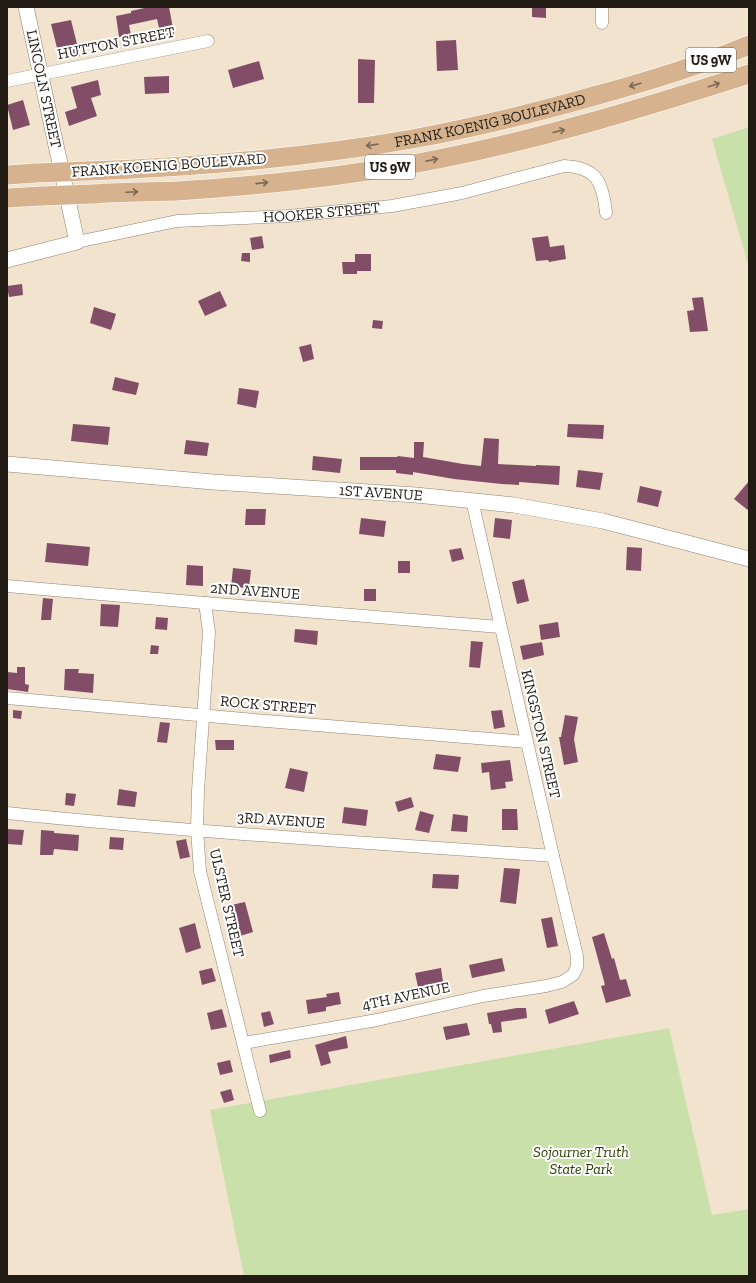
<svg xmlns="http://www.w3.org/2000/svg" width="756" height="1283" viewBox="0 0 756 1283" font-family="'Zilla Slab',serif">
  <rect width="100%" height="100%" fill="#f2e3cf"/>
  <!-- green -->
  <path fill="#cae0ab" d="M 749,127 L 749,268 L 712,139 Z
    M 669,1028 L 712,1215 L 749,1209 L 749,1276 L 244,1276 L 210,1110 Z"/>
  <!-- building -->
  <path fill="#824e67" d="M 149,7 L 169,7 L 174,34 L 161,37 L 157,19 L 129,25 L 131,35 L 119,37 L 116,16 L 131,13 L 131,11 Z
    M 532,7 L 546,7 L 546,18 L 532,17 Z
    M 71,20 L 80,56 L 60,60 L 51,24 Z
    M 456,40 L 458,70 L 437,71 L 436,41 Z
    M 358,59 L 375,60 L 374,103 L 358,103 Z
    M 259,61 L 264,79 L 233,88 L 228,70 Z
    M 169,76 L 169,93 L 145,94 L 144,77 Z
    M 98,80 L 101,95 L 91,98 L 97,116 L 69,126 L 65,112 L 77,108 L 71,87 Z
    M 23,100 L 30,125 L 13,130 L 7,105 Z
    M 262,236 L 264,248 L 252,250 L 250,238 Z
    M 548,236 L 550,247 L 564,245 L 566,259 L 549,262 L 548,260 L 536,261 L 532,238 Z
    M 242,253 L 250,253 L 250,262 L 241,261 Z
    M 355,254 L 371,254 L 371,271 L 357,271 L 357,274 L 343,274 L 342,262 L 355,262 Z
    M 22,284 L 23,295 L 9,297 L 7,286 Z
    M 220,291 L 227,306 L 205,316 L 198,301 Z
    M 703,297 L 708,331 L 690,332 L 687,311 L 694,310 L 692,298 Z
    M 94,307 L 116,314 L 111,330 L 90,323 Z
    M 373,320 L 383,321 L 382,329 L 372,328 Z
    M 311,344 L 314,359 L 303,362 L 299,347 Z
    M 115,377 L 139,383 L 136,395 L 112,390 Z
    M 239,388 L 259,391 L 256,408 L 237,404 Z
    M 73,424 L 110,427 L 108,445 L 71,441 Z
    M 568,424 L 604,425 L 603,439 L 567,437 Z
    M 484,438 L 499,439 L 498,464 L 536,466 L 536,465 L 560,466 L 559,485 L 519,482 L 519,485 L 502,484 L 454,479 L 413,472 L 413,475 L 396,473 L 396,470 L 360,470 L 360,457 L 397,457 L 398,456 L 414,458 L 414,442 L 424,442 L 423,457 L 463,464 L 481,466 Z
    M 186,440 L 209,443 L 207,456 L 184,454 Z
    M 313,456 L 342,459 L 340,473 L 312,470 Z
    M 578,470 L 603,473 L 600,490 L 576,487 Z
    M 749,481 L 749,511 L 734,499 Z
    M 640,486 L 662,491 L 658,507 L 637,502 Z
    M 246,509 L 266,509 L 265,525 L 245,525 Z
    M 361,518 L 386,521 L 384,537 L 359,534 Z
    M 495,518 L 512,520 L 510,539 L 493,537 Z
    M 47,543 L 90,547 L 88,566 L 45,562 Z
    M 627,547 L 642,548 L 641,571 L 626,570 Z
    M 461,548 L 464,559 L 452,562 L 449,550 Z
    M 398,561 L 410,561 L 410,573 L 398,573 Z
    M 187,565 L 203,566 L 203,586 L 186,585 Z
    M 233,568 L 251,570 L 249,588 L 231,587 Z
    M 524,579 L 529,601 L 517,604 L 512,582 Z
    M 364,589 L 376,589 L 376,601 L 364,601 Z
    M 43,598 L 53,599 L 51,620 L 41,620 Z
    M 101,604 L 120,605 L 118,627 L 100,626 Z
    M 156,617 L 168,618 L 167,630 L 155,629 Z
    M 558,622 L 560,637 L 541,640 L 539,625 Z
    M 295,629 L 318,631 L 317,645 L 294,642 Z
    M 471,641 L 483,642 L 480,668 L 469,667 Z
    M 542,642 L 544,655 L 523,660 L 520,646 Z
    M 151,645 L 159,646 L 158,654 L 150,654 Z
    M 17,667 L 25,667 L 25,684 L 29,685 L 28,692 L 7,689 L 7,672 L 17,673 Z
    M 65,669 L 79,669 L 78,673 L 94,674 L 93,693 L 64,690 Z
    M 13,710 L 22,711 L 21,719 L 13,718 Z
    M 502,710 L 505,727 L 494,729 L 491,711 Z
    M 565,715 L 578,717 L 574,739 L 578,762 L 564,765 L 559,737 L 561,737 Z
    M 160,722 L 170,723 L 167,743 L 157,742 Z
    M 215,740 L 234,740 L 234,750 L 216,750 Z
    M 436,754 L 461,757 L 458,772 L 433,769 Z
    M 510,760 L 513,781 L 505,782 L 506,788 L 491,790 L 489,772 L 482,773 L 481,763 Z
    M 290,768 L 308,772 L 304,792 L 285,788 Z
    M 119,789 L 137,792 L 135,807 L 117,805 Z
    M 66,793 L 76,794 L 74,806 L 65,805 Z
    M 411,797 L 414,807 L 398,812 L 395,802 Z
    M 344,807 L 368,810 L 366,826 L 342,823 Z
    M 502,809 L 517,809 L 518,830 L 502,830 Z
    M 420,811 L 434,815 L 429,833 L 415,830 Z
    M 453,814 L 468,816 L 467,832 L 451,831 Z
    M 7,829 L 24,830 L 22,845 L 7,844 Z
    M 41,830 L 54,831 L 54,833 L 79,835 L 78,851 L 54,849 L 53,855 L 40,855 Z
    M 110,837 L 124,838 L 123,850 L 109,849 Z
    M 186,839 L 190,857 L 180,859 L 176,841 Z
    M 504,868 L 520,869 L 516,904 L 500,902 Z
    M 433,874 L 459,875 L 458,889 L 432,888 Z
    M 245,902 L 253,932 L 240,936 L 231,905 Z
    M 552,917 L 558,946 L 547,948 L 541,919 Z
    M 195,923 L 201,948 L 186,953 L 179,928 Z
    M 604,933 L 612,959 L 614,958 L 620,980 L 626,979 L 631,996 L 606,1003 L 601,986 L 605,985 L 592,937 Z
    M 502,958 L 505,971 L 472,978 L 469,965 Z
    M 212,968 L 216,981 L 202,985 L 199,971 Z
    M 441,968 L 443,982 L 418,987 L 415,973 Z
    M 339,992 L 341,1004 L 326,1007 L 326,1011 L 308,1014 L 306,1000 L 327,997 L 326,994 Z
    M 574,1001 L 579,1014 L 549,1024 L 545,1010 Z
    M 517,1008 L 526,1008 L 527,1018 L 501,1022 L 502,1032 L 493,1033 L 491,1024 L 489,1024 L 487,1013 Z
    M 222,1009 L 227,1027 L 211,1030 L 207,1013 Z
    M 270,1011 L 274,1024 L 264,1027 L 261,1013 Z
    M 467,1023 L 470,1035 L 446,1040 L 443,1027 Z
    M 346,1036 L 348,1048 L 328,1052 L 331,1063 L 321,1066 L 315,1045 Z
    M 290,1050 L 291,1058 L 270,1063 L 269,1055 Z
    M 230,1060 L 233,1072 L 220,1075 L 217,1063 Z
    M 231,1089 L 234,1100 L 224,1103 L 220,1092 Z"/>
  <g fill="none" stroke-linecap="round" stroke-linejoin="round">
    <!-- minor casing -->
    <g stroke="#908371" stroke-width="13">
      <g id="minor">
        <path d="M 602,7 L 602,23"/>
        <path d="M 7,81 L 208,41"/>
        <path id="s1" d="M 77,242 L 177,221 L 288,216 L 392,206 L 462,193 L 564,166 C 597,167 603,183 606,213"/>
        <path d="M 7,586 L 205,603 L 500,627"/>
        <path d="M 205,603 L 209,632 L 198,791 L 197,830 L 200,871 L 260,1111"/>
        <path d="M 7,698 L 266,721 L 527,742"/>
        <path d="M 7,813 C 188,832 371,843 553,856"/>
        <path d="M 244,1043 L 377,1020 L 483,996 L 546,986 L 562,982 L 573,975 L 577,967 L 577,956 L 553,856 L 472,500"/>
      </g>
    </g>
    <!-- tertiary casing -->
    <g stroke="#908371" stroke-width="16">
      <g id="tertiary">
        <path d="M 7,260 L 77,242 L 26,7"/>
        <path id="s2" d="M 7,464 L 213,482 L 416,495 L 514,505 L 603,521 L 749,559"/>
      </g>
    </g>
    <!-- primary casing -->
    <g stroke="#fff" stroke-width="20">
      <g id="primary">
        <path id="s3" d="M 87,171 C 195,167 305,158 412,139 C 473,128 534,113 594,96 C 646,82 699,66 749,45"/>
        <path d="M 7,175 L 36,173"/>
        <path d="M 93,194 C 121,192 149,192 177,191 C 257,186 339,177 418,163 C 531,142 640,109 749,74"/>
        <path d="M 7,198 L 42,196"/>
      </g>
    </g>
    <!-- minor -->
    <use href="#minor" stroke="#fff" stroke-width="12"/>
    <!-- tertiary -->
    <use href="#tertiary" stroke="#fff" stroke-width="15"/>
    <!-- primary -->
    <use href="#primary" stroke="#d6b38e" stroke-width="19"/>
    <!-- primary-bridge casing -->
    <g stroke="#fff" stroke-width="20" stroke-linecap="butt">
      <path id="primary-bridge" d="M 36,173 L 87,171
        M 42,196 L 93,194"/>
    </g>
    <!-- primary-bridge -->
    <use href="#primary-bridge" stroke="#d6b38e" stroke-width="19"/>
  </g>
  <!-- one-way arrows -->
  <defs><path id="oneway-shaft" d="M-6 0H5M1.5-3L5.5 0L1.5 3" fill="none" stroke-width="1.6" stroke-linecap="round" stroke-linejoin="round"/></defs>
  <g stroke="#7c6852">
    <use href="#oneway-shaft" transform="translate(635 85) rotate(164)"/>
    <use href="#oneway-shaft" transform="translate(714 85) rotate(-18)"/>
    <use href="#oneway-shaft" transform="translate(559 131) rotate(-14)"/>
    <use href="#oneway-shaft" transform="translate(372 145) rotate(172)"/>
    <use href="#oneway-shaft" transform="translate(432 160) rotate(-11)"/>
    <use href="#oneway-shaft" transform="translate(262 183) rotate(-6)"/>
    <use href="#oneway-shaft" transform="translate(132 192) rotate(-3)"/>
  </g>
  <g text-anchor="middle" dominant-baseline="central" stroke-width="4" stroke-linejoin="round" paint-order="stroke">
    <!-- shield labels -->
    <g fill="#fff" stroke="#64605b" stroke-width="1">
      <rect x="686" y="48" width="50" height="24" rx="3"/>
      <rect x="365" y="155" width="50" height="24" rx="3"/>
    </g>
    <g font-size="14" font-weight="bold" fill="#221c15">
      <text x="711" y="60">US 9W</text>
      <text x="390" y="167">US 9W</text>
    </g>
    <!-- street labels -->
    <g font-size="15" fill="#221c15" stroke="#fff">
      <text transform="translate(116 43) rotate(-11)">HUTTON STREET</text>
      <text transform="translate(44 89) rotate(78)">LINCOLN STREET</text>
      <text stroke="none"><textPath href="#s3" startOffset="407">FRANK KOENIG BOULEVARD</textPath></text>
      <text transform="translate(169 165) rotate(-4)">FRANK KOENIG BOULEVARD</text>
      <text stroke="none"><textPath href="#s1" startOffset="247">HOOKER STREET</textPath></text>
      <text stroke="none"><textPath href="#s2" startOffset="375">1ST AVENUE</textPath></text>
      <text transform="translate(255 591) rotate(4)">2ND AVENUE</text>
      <text transform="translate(268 705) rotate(5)">ROCK STREET</text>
      <text transform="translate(541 734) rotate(77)">KINGSTON STREET</text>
      <text transform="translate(281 820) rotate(4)">3RD AVENUE</text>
      <text transform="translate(227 903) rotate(77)">ULSTER STREET</text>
      <text transform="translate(406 996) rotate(-12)">4TH AVENUE</text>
    </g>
    <!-- park labels -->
    <g font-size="15" font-style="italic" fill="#2c3f01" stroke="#fff">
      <text x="581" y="1152">Sojourner Truth<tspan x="581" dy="17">State Park</tspan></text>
    </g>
  </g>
  <!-- border -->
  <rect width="756" height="1283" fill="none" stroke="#221c15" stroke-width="16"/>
</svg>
